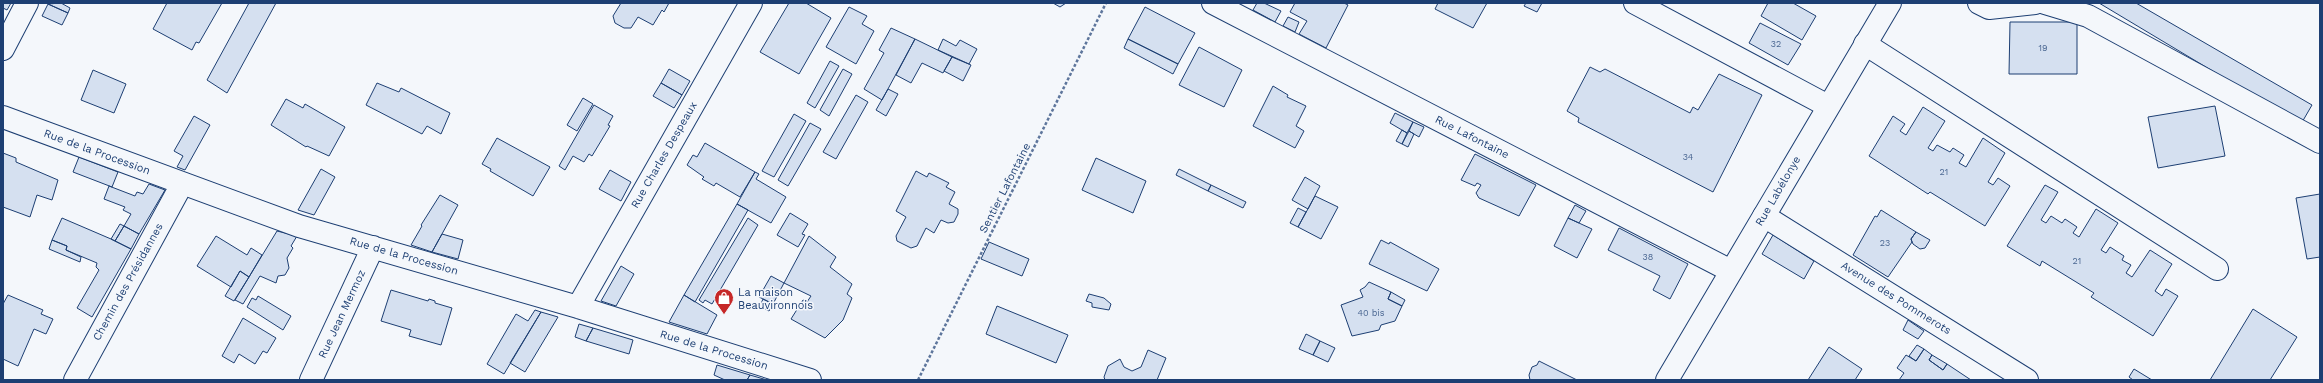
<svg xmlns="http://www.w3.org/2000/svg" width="2323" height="383" viewBox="0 0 2323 383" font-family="'Work Sans',sans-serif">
  <rect width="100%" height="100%" fill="#f4f7fb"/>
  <!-- building -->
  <path fill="#d5e0f0" stroke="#1d3f73" d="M 3,3 L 11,3 L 7,10 L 3,8 Z
    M 61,3 L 70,8 L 68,13 L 48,4 Z
    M 167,3 L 222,3 L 199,43 L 196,42 L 192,50 L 153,29 Z
    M 249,3 L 276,3 L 227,93 L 207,80 Z
    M 621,3 L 669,3 L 664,12 L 662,10 L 653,25 L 638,17 L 631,28 L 624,28 L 615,23 L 613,16 Z
    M 789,3 L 806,3 L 831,18 L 799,74 L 760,52 Z
    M 1053,3 L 1066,3 L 1060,7 Z
    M 1257,3 L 1264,3 L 1281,11 L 1275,22 L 1253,10 Z
    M 1295,3 L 1344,3 L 1348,5 L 1326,48 L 1299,34 L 1307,21 L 1290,12 Z
    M 1438,3 L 1487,3 L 1473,28 L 1435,9 Z
    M 1526,3 L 1542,3 L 1537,12 L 1524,6 Z
    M 1768,3 L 1793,3 L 1816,16 L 1802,40 L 1761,16 Z
    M 2099,3 L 2136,3 L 2312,105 L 2301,124 Z
    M 48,4 L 68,13 L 62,25 L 42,16 Z
    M 849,7 L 867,16 L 862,24 L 874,31 L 856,64 L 826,47 Z
    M 1145,7 L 1195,33 L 1178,64 L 1128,39 Z
    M 1288,17 L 1299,22 L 1295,32 L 1283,26 Z
    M 2010,22 L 2077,22 L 2077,74 L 2009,74 Z
    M 1760,23 L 1801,44 L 1788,65 L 1749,43 Z
    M 891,28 L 915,39 L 882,100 L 864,89 L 884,53 L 879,50 Z
    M 915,39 L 952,57 L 943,73 L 922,63 L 911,83 L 896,75 Z
    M 943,39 L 956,46 L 960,40 L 977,49 L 969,64 L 938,50 Z
    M 1128,39 L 1178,64 L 1173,74 L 1124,48 Z
    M 1199,47 L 1242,70 L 1224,107 L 1179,85 Z
    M 952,57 L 971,65 L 963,81 L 944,71 Z
    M 830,61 L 839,66 L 815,108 L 807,103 Z
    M 1590,67 L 1600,72 L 1605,69 L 1690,113 L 1693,107 L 1698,110 L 1719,74 L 1762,95 L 1713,192 L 1578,122 L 1579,118 L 1567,111 Z
    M 669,69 L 690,81 L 682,95 L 661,83 Z
    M 843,69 L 852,74 L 829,116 L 820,110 Z
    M 93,70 L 126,84 L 114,113 L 81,100 Z
    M 377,83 L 399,92 L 401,88 L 450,113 L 441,134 L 427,126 L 422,134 L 366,105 Z
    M 661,83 L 682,95 L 674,108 L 653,96 Z
    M 1273,86 L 1288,95 L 1287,97 L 1306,106 L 1296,126 L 1304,131 L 1295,148 L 1253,126 Z
    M 888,89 L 898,94 L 886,116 L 876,110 Z
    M 856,95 L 868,102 L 836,159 L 823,152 Z
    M 583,98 L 593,104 L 577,131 L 567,125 Z
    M 286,99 L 303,108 L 305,104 L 345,127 L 329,156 L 307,146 L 306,147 L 271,125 Z
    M 594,105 L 613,116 L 608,125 L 610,126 L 592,156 L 589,154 L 584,162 L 573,156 L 565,170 L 559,166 Z
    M 2215,106 L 2225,156 L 2158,168 L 2148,117 Z
    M 1923,107 L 1945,121 L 1928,148 L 1933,151 L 1937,145 L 1950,152 L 1953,148 L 1964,155 L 1959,163 L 1966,167 L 1983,138 L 2005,153 L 1988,182 L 1993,185 L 1998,178 L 2010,186 L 1985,226 L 1930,192 L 1928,194 L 1869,156 L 1893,116 L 1905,124 L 1900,131 L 1906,135 Z
    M 1395,113 L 1413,122 L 1407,133 L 1390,123 Z
    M 794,114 L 806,121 L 774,177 L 762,171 Z
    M 194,116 L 210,125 L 185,170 L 177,167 L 183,156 L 174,151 Z
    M 1413,122 L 1424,127 L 1419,137 L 1409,131 Z
    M 810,123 L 821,129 L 788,186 L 778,180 Z
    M 1402,130 L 1407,133 L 1402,144 L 1396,141 Z
    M 1409,131 L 1414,134 L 1408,147 L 1402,144 Z
    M 497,138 L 550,167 L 533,196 L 490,171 L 491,169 L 482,164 Z
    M 705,143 L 755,172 L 740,197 L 716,183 L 714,186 L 702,179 L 704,177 L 687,165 L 693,155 L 697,157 Z
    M 3,153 L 16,158 L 16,162 L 58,180 L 52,200 L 37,195 L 30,217 L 3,207 Z
    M 1475,154 L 1536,185 L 1519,216 L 1479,198 L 1476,193 L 1481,185 L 1477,183 L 1475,186 L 1461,180 Z
    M 79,157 L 118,172 L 112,187 L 73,172 Z
    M 1096,158 L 1146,181 L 1133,213 L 1082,190 Z
    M 321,169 L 335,177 L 314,215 L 298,210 Z
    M 1179,169 L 1211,185 L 1208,191 L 1176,175 Z
    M 610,170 L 631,182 L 621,201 L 599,189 Z
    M 916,171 L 927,177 L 929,173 L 949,183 L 946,187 L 955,192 L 949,204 L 958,209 L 958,214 L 954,222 L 948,223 L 941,220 L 934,233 L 926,228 L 917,246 L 911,248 L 897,241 L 896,236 L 906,217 L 896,211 Z
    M 755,172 L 759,174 L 756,179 L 786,197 L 771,223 L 737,204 Z
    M 1305,177 L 1320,186 L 1308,209 L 1292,200 Z
    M 149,184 L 165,190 L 139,234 L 124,226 L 131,214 L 123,210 L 125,207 L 104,199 L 109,186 L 135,196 L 137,192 L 143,194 Z
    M 1211,185 L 1246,202 L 1243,208 L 1208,191 Z
    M 2045,185 L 2058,192 L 2041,220 L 2046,223 L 2051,216 L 2062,223 L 2065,219 L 2077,227 L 2073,233 L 2079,237 L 2096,209 L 2118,223 L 2101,250 L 2106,253 L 2110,247 L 2124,256 L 2122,260 L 2131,265 L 2126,273 L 2132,277 L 2150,250 L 2172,264 L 2155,291 L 2162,296 L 2166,289 L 2178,296 L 2153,336 L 2091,297 L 2094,293 L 2042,261 L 2040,266 L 2007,246 Z
    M 2320,194 L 2320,257 L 2307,259 L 2296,198 Z
    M 440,195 L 458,205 L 432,252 L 411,245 L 422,226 L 421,225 Z
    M 1315,196 L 1338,207 L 1321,239 L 1298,227 Z
    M 737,204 L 748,210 L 695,302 L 684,295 Z
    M 1575,205 L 1586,211 L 1579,223 L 1568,218 Z
    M 1298,208 L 1306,212 L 1298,227 L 1290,223 Z
    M 1881,210 L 1916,232 L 1911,239 L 1912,242 L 1888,277 L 1853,255 L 1875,216 L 1877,217 Z
    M 790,213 L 808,224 L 802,234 L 805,235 L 798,247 L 777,235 Z
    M 62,218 L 111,239 L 131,249 L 92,317 L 77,308 L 99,270 L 96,267 L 97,263 L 66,250 L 67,246 L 52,240 Z
    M 748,218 L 758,225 L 712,304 L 705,300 L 703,303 L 699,300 Z
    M 1568,218 L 1592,229 L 1577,258 L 1554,246 Z
    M 120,224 L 124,226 L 115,241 L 111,239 Z
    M 124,226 L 139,234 L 131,249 L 115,241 Z
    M 1619,228 L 1688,264 L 1670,299 L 1653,290 L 1660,276 L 1608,250 Z
    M 277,231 L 297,236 L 291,246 L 293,248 L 287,258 L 289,268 L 285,275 L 278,276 L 276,283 L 260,276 L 243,304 L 235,300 Z
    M 1916,232 L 1930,240 L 1925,248 L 1920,249 L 1913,244 L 1911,239 Z
    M 442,234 L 463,240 L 458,259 L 432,252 Z
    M 1773,235 L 1814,261 L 1804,279 L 1762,254 Z
    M 216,236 L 247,255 L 251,248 L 262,255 L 249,277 L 240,271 L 231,287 L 197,266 Z
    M 809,236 L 836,257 L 830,267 L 852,284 L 847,294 L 852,298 L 843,320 L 825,338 L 791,319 L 803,300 L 807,302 L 811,296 L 784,283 Z
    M 52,240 L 67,246 L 66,250 L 81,257 L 80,262 L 49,249 Z
    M 1381,240 L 1389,244 L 1390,242 L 1439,269 L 1427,291 L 1369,264 Z
    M 989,242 L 1029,259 L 1022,276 L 981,259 Z
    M 621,266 L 634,274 L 616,306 L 601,301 Z
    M 240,271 L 249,277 L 234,301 L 225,296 Z
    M 771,276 L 784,283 L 773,304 L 759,297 Z
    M 1369,282 L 1391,292 L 1388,299 L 1402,306 L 1395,321 L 1381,325 L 1379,330 L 1352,336 L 1341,305 L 1363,297 L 1360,290 L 1365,287 Z
    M 391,290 L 428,301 L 429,299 L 435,301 L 435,303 L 452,308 L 441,345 L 409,336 L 411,330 L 381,321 Z
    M 1391,292 L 1405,300 L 1402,306 L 1388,299 Z
    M 1089,294 L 1104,298 L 1111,304 L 1109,310 L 1092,307 L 1092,303 L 1086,301 Z
    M 8,295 L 43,310 L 41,314 L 53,319 L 46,334 L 34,329 L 18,366 L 3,359 L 3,304 Z
    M 684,295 L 717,315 L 707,334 L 669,322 Z
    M 258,296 L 291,316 L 283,330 L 247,307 L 252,298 L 256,300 Z
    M 763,299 L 773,304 L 769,311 L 760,306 Z
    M 997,306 L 1068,335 L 1056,363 L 986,334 Z
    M 2253,309 L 2297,337 L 2270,380 L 2210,380 Z
    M 535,310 L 541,312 L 504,374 L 487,364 L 516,314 L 528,321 Z
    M 541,312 L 558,317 L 525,372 L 510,363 Z
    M 243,318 L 276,338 L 267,353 L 263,351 L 255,364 L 239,354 L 234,363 L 222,356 Z
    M 1908,320 L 1924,331 L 1918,339 L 1903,330 Z
    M 579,324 L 593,328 L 586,341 L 575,337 Z
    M 593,328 L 633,340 L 629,354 L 586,341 Z
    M 1306,334 L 1320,341 L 1313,355 L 1299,349 Z
    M 1320,341 L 1335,348 L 1328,362 L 1313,355 Z
    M 1917,345 L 1924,349 L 1916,361 L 1909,356 Z
    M 1829,347 L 1862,369 L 1855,380 L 1808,380 Z
    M 1924,349 L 1932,355 L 1929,360 L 1943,370 L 1947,364 L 1971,380 L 1899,380 L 1904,373 L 1897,368 L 1906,355 L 1916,361 Z
    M 1148,350 L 1166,358 L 1157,380 L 1105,380 L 1104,377 L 1108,366 L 1120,359 L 1124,367 L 1132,371 L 1141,367 Z
    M 1932,355 L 1947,364 L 1943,370 L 1929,360 Z
    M 1539,361 L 1577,380 L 1530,380 L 1529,375 L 1532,367 L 1537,365 Z
    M 717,365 L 750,375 L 747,380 L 725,380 L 714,375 Z
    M 2134,369 L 2152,380 L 2133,380 L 2129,377 Z
    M 750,375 L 767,380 L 747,380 Z"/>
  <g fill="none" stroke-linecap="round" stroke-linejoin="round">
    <!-- minor casing -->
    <g stroke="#1d3f73" stroke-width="24">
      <path id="minor" d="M 1213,3 L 1731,271
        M 1635,3 L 1828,106
        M 1979,3 L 1989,8 L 2035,3
        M 2045,3 L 2088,16 L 2320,142
        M 1865,44 L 2217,269
        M 3,49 L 27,3
        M 3,117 L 299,226 L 578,307 L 810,380
        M 1764,216 L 2027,380
        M 578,307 L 751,3
        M 75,380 L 182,184
        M 311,380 L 373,247"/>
    </g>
    <!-- major casing -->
    <g stroke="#1d3f73" stroke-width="24">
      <path id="major" d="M 1667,380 L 1890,3"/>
    </g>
    <!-- path -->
    <path stroke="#5e769c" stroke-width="2.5" stroke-dasharray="3 2" stroke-linecap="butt" d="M 918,380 L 1106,3"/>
    <!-- minor -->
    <use href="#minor" stroke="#f4f7fb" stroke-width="22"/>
    <!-- major -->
    <use href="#major" stroke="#f4f7fb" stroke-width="22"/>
  </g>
  <!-- icons -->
  <defs>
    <g id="shop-pin" transform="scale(1)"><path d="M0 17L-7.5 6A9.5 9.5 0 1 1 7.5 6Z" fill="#c62828" stroke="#f4f7fb"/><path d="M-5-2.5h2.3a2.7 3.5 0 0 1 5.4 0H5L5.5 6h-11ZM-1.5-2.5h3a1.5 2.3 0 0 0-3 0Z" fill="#fff"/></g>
  </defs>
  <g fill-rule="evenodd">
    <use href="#shop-pin" x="724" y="298"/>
  </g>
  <g text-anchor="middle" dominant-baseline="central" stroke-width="3" stroke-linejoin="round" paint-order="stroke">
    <!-- number labels -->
    <g font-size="9" fill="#4b6792">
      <text x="1776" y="44">32</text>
      <text x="2043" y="48">19</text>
      <text x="1688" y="157">34</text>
      <text x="1944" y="172">21</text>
      <text x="1885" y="243">23</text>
      <text x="1648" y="257">38</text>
      <text x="2077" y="261">21</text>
      <text x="1371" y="313">40 bis</text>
    </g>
    <!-- street labels -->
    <g font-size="11" fill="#1d3f73" stroke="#f4f7fb">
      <text transform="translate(1472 137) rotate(27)">Rue Lafontaine</text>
      <text transform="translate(97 152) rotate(20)">Rue de la Procession</text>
      <text transform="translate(664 155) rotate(-60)">Rue Charles Despeaux</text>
      <text transform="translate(1005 188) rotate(-63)">Sentier Lafontaine</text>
      <text transform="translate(1778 191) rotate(-60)">Rue Labélonye</text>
      <text transform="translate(404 256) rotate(16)">Rue de la Procession</text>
      <text transform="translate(128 282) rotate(-61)">Chemin des Présidannes</text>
      <text transform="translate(1896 298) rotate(32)">Avenue des Pommerots</text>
      <text transform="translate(342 314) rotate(-65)">Rue Jean Mermoz</text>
      <text transform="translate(714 350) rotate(17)">Rue de la Procession</text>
    </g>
    <!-- poi labels -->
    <g font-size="11" fill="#1d3f73" stroke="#f4f7fb" text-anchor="start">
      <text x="738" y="292">La maison<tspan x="738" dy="13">Beauvironnois</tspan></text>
    </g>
  </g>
  <!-- border -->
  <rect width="2323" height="383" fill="none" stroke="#1d3f73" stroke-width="8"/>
</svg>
